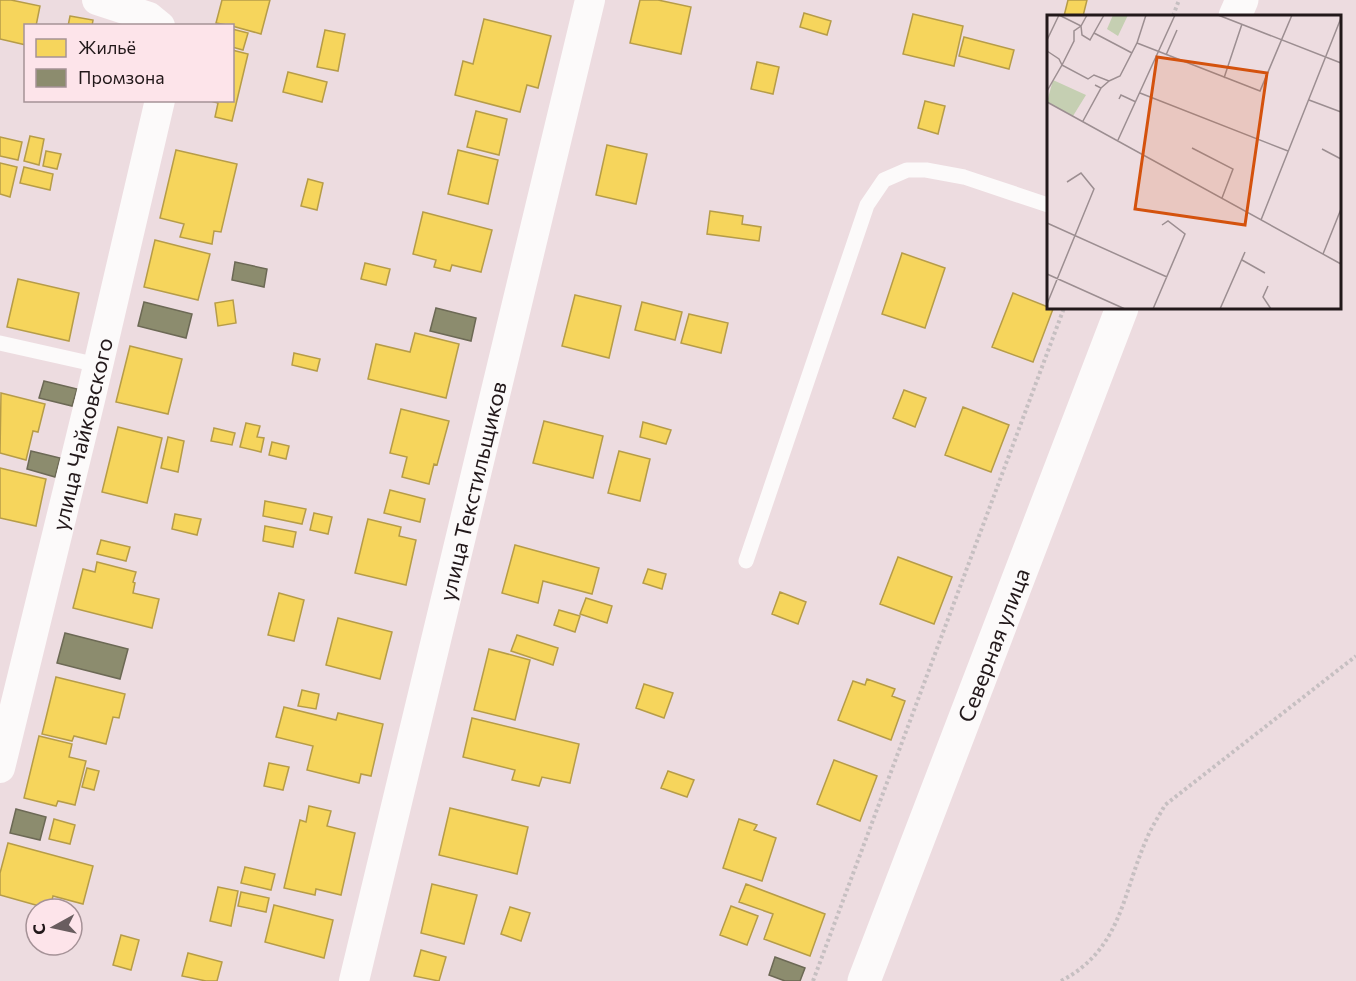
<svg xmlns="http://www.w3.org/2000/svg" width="1356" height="981" viewBox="0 0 1356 981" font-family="Commissioner,sans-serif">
  <rect width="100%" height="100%" fill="#eddce0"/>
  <!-- homes -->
  <path fill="#f6d55c" stroke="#b69c48" stroke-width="1.5" d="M 0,0 L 11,0 L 40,6 L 36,26 L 26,26 L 26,45 L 0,39 Z
    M 222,0 L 270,0 L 261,34 L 232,26 L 216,23 Z
    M 640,0 L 658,0 L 691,7 L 681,54 L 630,43 Z
    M 1068,0 L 1087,0 L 1083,16 L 1064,16 Z
    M 804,13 L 831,21 L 827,35 L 800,27 Z
    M 913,14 L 963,26 L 954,66 L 903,54 Z
    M 70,16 L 93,20 L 92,26 L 68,26 Z
    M 484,19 L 551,36 L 538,88 L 527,85 L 520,112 L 455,95 L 463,61 L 473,64 Z
    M 232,29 L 248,33 L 243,50 L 232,47 Z
    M 325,30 L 345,34 L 338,71 L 317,67 Z
    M 964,37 L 1014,50 L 1009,69 L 959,56 Z
    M 232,50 L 248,54 L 232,121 L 215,117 L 218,103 L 207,100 L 232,100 Z
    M 757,62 L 779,67 L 773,94 L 751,89 Z
    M 288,72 L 327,82 L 322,102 L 283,92 Z
    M 925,101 L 945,106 L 938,134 L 918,128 Z
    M 476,111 L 507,119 L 499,155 L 467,147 Z
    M 30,136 L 44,139 L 39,165 L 24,161 Z
    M 0,137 L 22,142 L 18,160 L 0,156 Z
    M 607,145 L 647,154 L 636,204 L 596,195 Z
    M 176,150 L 237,164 L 221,232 L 214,231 L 212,244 L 180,237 L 184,224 L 160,218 Z
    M 458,150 L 498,160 L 488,204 L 448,194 Z
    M 46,151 L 61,154 L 57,169 L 43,166 Z
    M 0,163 L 17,167 L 10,197 L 0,194 Z
    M 24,167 L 53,174 L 50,190 L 20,183 Z
    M 308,179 L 323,183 L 317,210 L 301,206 Z
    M 710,211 L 743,216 L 742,224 L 761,227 L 759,241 L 707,234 Z
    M 423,212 L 492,230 L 481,272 L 452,265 L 450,271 L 434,267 L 436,260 L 413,254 Z
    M 155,240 L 210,254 L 198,300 L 144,287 Z
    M 902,253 L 945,268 L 925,328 L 882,314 Z
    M 365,263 L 390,269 L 386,285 L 361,279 Z
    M 18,279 L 79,293 L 69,341 L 7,327 Z
    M 1013,293 L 1053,309 L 1033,362 L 992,347 Z
    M 575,295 L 621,306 L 609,358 L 562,346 Z
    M 233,300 L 236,323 L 218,326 L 215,303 Z
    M 642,302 L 682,312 L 675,340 L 635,330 Z
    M 689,314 L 728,323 L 721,353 L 681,343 Z
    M 415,333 L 459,344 L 446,398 L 368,379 L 376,344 L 410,352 Z
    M 130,346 L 182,359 L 168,414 L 116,402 Z
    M 294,353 L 320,359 L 317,371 L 292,365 Z
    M 904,390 L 926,398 L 915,427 L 893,418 Z
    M 1,393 L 45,404 L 38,432 L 33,431 L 26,460 L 0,453 Z
    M 963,407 L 1009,425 L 991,472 L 945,455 Z
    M 401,409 L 449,421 L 437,465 L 434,464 L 429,484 L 402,477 L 407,457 L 390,453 Z
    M 544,421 L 603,436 L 593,478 L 533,463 Z
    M 643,422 L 671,430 L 666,444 L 640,437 Z
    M 246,423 L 260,426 L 257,437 L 264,438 L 261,452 L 240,447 Z
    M 118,427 L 162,438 L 147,503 L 102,492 Z
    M 214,428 L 235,433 L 232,445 L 211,441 Z
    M 168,437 L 184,441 L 178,472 L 161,468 Z
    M 272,442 L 289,446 L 286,459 L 269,455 Z
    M 619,451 L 650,459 L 640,501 L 608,493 Z
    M 0,468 L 46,479 L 36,526 L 0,518 Z
    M 390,490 L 425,499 L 420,522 L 384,513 Z
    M 265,501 L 306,509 L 302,524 L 263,516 Z
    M 314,513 L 332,517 L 328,534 L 310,530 Z
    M 175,514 L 201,519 L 197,535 L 172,529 Z
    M 368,519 L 401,527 L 399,536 L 416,540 L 406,585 L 355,573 Z
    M 265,526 L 296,532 L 293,547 L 263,541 Z
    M 101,540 L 130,547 L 126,561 L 97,554 Z
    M 515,545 L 599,568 L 592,594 L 543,581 L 538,603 L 502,593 Z
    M 898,557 L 952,577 L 934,624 L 880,604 Z
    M 97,562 L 136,572 L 133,582 L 135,583 L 133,593 L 159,599 L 152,628 L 73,608 L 83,569 L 95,572 Z
    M 648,569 L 666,574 L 662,589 L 643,583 Z
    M 780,592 L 806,602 L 798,624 L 772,614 Z
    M 279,593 L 304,600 L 294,641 L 268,635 Z
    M 586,598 L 612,606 L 607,623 L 580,614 Z
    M 559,610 L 580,616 L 575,632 L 554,625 Z
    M 338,618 L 392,632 L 380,679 L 326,665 Z
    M 517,635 L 558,648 L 553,665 L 511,651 Z
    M 489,649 L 530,660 L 515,720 L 474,710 Z
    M 56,677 L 125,694 L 119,718 L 113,717 L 106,744 L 74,736 L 72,741 L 42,734 Z
    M 867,679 L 895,689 L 892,696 L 905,701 L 891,740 L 838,720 L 853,681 L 865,685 Z
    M 644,684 L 673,693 L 664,718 L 636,708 Z
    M 302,690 L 319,694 L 316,709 L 298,706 Z
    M 284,707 L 336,720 L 338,713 L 383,724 L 371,776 L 361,774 L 359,783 L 307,770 L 313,746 L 276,737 Z
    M 472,718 L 579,744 L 570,783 L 542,777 L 539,786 L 512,780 L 515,770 L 463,757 Z
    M 39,736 L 72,744 L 69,757 L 86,761 L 75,805 L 58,801 L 56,806 L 24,798 Z
    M 834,760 L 877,776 L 860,821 L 817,804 Z
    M 269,763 L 289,767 L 283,790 L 264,786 Z
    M 87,768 L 99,771 L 94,790 L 82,787 Z
    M 668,771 L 694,780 L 687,797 L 661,788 Z
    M 309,806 L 331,811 L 327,826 L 355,833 L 341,895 L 316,889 L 315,895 L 284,888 L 300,820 L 306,822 Z
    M 450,808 L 528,827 L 517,874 L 439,855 Z
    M 54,819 L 75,825 L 70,844 L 49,839 Z
    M 739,819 L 757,825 L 754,830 L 776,838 L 762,881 L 723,868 Z
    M 8,843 L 93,866 L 83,904 L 53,896 L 50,909 L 0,895 L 0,873 Z
    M 245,867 L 275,874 L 271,890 L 241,883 Z
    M 432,884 L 477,895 L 464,944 L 421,933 Z
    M 746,884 L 825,914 L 810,956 L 764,939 L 773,914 L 739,902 Z
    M 218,887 L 238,891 L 231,926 L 210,921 Z
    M 241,892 L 269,898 L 266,912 L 238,906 Z
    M 274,905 L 333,920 L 324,958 L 265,942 Z
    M 731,906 L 758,916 L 747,945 L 720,935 Z
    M 510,907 L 530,913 L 521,941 L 501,934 Z
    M 121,935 L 139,940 L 131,970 L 113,965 Z
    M 421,950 L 446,957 L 439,981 L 414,976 Z
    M 188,953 L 222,962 L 217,981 L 206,981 L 182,976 Z"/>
  <!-- industry -->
  <path fill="#8c8c6e" stroke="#6c6955" stroke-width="1.5" d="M 235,262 L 267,269 L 264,287 L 232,280 Z
    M 144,302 L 192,314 L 186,338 L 138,326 Z
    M 436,308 L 476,318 L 471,341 L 430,331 Z
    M 44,381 L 77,389 L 72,406 L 39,398 Z
    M 31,451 L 60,458 L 55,477 L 27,469 Z
    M 65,633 L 128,649 L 120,679 L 57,663 Z
    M 16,809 L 46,817 L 40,840 L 10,833 Z
    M 775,957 L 805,968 L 800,981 L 785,981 L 769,975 Z"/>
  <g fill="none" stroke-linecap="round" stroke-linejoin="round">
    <!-- path -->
    <path stroke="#c6bfc1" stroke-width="4" stroke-dasharray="3 3" stroke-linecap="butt" d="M 1173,16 L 1179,0
      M 813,981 L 1064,308
      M 1061,981 C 1122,949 1122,894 1147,838 C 1152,826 1159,816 1165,805 L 1356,656"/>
    <!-- lane -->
    <path stroke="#fcfafa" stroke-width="15" d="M 0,343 L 98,365
      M 746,561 L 867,205 L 884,180 L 907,170 L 926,170 L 964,177 L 1048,205"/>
    <!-- street -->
    <g stroke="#fcfafa" stroke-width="30">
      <path d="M 97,0 L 149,17 L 160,26"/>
      <path id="s1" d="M 0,768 L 90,400 L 160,100"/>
      <path id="s2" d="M 354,981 L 590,0"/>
    </g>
    <!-- secondary -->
    <g stroke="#fcfafa" stroke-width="33">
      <path d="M 1235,16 L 1242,0"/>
      <path id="s3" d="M 864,981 L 1122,308"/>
    </g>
  </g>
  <g text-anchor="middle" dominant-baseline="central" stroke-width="6" stroke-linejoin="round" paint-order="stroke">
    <!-- street labels -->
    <g font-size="22" fill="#22181a" stroke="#fde4ea">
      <text stroke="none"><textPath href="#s1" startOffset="344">улица Чайковского</textPath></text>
      <text stroke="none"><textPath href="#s2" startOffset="504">улица Текстильщиков</textPath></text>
      <text stroke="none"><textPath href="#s3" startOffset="360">Северная улица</textPath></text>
    </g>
  </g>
  <!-- overview -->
  <g transform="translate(1047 15)">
    <rect width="294" height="294" fill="#eddce0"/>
    <path d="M 66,0 L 81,0 L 71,21 L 60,14 ZM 6,65 L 39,80 L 26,101 L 0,87 Z" fill="#c5cfb2"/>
    <path fill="none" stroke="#9c8e91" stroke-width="1.5" d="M 12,0 L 34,11 L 40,0M 171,0 L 294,48M 34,11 L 35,20 L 43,25 L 57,0M 47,18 L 85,38M 0,25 L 12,0M 90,28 L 99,0M 0,36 L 12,44 L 15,50M 119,40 L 130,15M 15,50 L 27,26 L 27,16 L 34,11M 177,63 L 195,9M 62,66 L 73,61 L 90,28 L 213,76 L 245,0M 0,76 L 15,50 L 41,64 L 47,60 L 62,66 L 54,73M 93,78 L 241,136M 72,84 L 74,80 L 89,87M 262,85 L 294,97M 0,87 L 294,249M 36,106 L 54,73 L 48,70M 71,125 L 128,0M 145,133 L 186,154 L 175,183M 275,134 L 294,144M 214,205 L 294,3M 0,208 L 120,262M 276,239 L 294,194M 195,245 L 218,258M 0,259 L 78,294M 221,271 L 216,282 L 224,294M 0,289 L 47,174 L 34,158 L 20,167M 106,294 L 138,219 L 121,206 L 115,210M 173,294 L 198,237"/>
    <path fill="#d4520d" fill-opacity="0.15" stroke="#d4520d" stroke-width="3" d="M 110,42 L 220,58 L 198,210 L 88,194 Z"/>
    <rect width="294" height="294" fill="none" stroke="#22181a" stroke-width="3"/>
  </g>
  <!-- legend -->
  <rect x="24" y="24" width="210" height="78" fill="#fde4ea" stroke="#a59297" stroke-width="1.5"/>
  <rect x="36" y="39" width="30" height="18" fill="#f6d55c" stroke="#a59297" stroke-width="1.5"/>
  <text x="78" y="54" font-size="18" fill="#22181a">Жильё</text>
  <rect x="36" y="69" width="30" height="18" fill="#8c8c6e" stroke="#a59297" stroke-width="1.5"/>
  <text x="78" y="84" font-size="18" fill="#22181a">Промзона</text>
  <!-- north arrow -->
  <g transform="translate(54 927) rotate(262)"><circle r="28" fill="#fde4ea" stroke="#a59297" stroke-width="1.5"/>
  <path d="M0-4.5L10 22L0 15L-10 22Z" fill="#695d5f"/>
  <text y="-9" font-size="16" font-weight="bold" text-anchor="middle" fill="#22181a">С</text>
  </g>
</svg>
